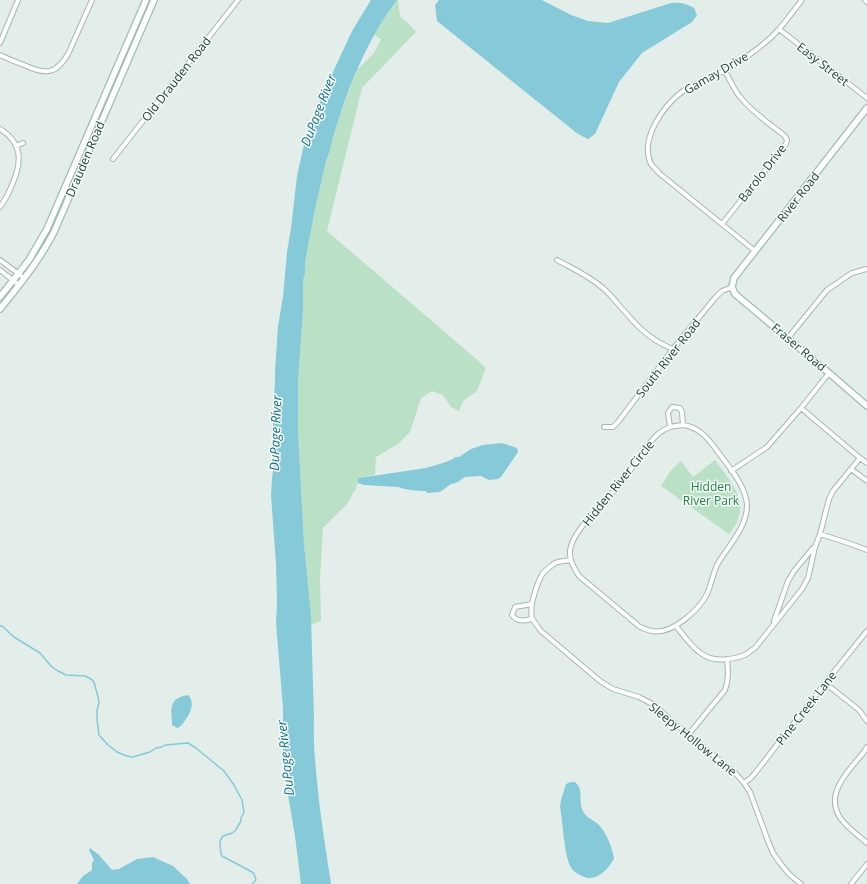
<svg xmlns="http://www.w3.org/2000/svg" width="867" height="884" viewBox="0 0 867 884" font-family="'Open Sans',sans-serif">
  <rect width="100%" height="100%" fill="#e3eeea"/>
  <!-- green -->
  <path fill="#bae1c6" d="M 397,0 L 398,0 L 400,16 L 410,25 L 416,32 L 362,88 L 327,231 L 474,357 L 486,368 L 477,391 L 463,401 L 459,411 L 451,407 L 443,395 L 432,391 L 421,398 L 410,432 L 398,444 L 376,457 L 375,475 L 359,478 L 357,486 L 348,503 L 323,528 L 320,579 L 321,621 L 311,625 L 304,544 L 298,431 L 298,382 L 303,311 L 303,281 L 305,273 L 305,263 L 314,214 L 326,161 L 328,157 L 330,146 L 343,107 L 357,70 L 374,53 L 381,39 L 374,35 L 388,12 Z
    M 715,460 C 729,480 749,498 736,524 C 734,528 731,531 729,534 L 661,486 L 671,470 L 681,461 L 693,477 Z"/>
  <!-- water -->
  <path fill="#86c9d9" d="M 371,0 L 397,0 C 373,31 356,69 343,106 C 339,118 335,130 332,141 C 330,148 329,155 326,161 L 314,214 L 305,263 L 305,273 L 303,281 L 303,311 L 298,382 L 298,431 L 304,544 L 311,617 L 314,719 C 313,740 315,760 317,781 C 320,815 326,850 331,884 L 301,884 L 295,836 L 286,783 L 283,748 L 283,708 L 276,623 L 277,603 L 276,564 L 271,495 L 272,479 L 274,462 L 273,412 L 275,381 L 275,371 L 278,326 L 283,297 L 287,252 L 291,228 L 297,176 L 305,140 L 326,87 L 352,31 Z
    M 439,0 L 542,0 L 571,15 L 588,21 L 608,23 L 671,3 C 680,2 686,3 694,8 L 697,15 L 692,22 L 642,53 L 619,82 L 595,134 L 588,139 L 578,134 L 437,21 L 435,5 Z
    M 502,443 L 517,448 L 518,452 L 501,477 L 498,479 L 489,480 L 481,476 L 465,477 L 456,483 L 451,484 L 440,492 L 427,493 L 426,491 C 417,491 406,490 398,487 L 364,485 L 358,483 L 358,479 L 359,478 L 426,468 L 443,463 L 453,459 L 455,457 L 459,457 L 471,449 L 483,445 Z
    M 188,695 C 195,702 191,712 186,719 C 183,723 181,727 177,728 L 172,725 L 172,723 C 171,708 169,698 188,695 Z
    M 571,782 L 575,782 C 584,789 578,802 583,811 C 586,818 594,820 599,825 C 607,834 612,847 614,859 C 609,867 600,879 588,878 C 583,877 575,873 572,869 C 564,859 563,822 560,807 L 561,800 L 566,784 Z
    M 90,848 L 99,855 L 112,870 L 119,869 L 137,859 L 153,857 L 173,866 L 187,879 L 190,884 L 77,884 L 83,876 L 92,870 L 92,863 L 94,860 L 89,850 Z"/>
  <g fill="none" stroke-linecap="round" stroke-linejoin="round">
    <!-- stream -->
    <path stroke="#86c9d9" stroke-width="1.5" d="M 0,626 L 2,626 L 14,637 L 40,653 L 52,667 L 58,671 L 66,675 L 85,676 L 91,679 L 94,682 L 98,697 L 99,703 L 97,710 L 97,719 L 99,735 L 108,745 L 117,752 L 127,756 L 133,757 L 150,752 L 156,748 L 162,747 L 165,745 L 188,743 L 196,748 L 224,771 L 234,785 L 242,800 L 244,812 L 241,818 L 241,821 L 235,831 L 232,833 L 223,836 L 220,841 L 220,844 L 221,854 L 222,856 L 252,872 L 254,874 L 256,880 L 252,884"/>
    <!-- street casing -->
    <g stroke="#a5b7b2" stroke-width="6">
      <path id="street" d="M 865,0 L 867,2
        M 779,29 L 867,98
        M 0,43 L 18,0
        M 0,55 C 8,59 16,62 24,65 C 45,75 57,75 69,52 L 92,0
        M 0,129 C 23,143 22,162 12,185 C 9,193 5,200 0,207
        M 16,146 L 23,143
        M 113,159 L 238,0
        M 722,224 L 786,144 L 787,140 L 785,136 C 770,124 753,113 741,98 C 734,90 730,80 725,71
        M 755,251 L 659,173 C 657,170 653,167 651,164 C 639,139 664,105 683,91 C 690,86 699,82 708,79 C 720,73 731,67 742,60 C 755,51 769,41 779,29 C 787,20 794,10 802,0
        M 0,260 L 24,278
        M 557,260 C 573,269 590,276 604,289 C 613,297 619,306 627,314 C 639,329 655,342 673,349
        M 0,270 L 19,285
        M 788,338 L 827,290 L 852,273 L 867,269
        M 683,425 C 700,427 709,440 718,452 C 729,467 746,486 747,505 C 747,528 728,546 717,565 C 713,574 711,585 707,594 C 699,610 672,635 652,631 C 648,631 644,628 640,627 L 579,576 C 574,568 569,560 570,550 C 573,528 611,497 625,478 C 636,463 644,447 658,434 C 666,427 673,426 683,425 Z
        M 604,427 L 613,427 L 618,422 L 673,349 L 715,298 L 722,291 L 732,287
        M 670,427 L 668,413 L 672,407 L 680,408 L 682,412 L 683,425
        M 860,458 L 867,463
        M 851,469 L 867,481
        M 731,471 L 767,447 L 801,408 L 829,373
        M 820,534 L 848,543 L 867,550
        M 571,560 C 566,561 560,561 555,563 C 552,565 546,570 543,573 C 537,583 529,606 532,618 C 534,622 538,627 541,631 L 600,681 L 613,689 L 639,697 L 656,706 L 667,717 L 736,774 L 744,783 L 750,792 L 768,841 L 773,853 L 780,863 L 789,874 L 801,884
        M 532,604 L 515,607 L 512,615 C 517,622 524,621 532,619
        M 774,621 L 788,581 L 794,571 L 813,548
        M 676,626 C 684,636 691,647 702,654 C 714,662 731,660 745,655 C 748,653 752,650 755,648 L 802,589 L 808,578 L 815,547 L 820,534 L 829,499 L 833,491 L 860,458 L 801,408
        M 825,683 L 859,710 L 867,721
        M 688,735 L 725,690 C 729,680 728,670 727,659
        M 867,747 L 864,752 C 851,768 826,791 838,814 C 843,825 858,835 867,843
        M 744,783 L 751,778 L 756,772 L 825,683 L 867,631
        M 851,884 L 867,864"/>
    </g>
    <!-- secondary casing -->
    <g stroke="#a0bbb3" stroke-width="8">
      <path id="secondary" d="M 867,108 L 734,278 L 732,287 L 735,294 L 829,373 L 867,406
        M 0,297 L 29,260 L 47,229 L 146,0
        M 0,309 C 20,284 39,261 54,232 L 154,0"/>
    </g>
    <!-- street -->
    <use href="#street" stroke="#fff" stroke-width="4"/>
    <!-- secondary -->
    <use href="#secondary" stroke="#fff" stroke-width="5.5"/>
  </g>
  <g text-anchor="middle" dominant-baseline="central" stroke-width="3" stroke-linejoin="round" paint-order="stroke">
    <!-- street labels -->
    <g font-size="12" fill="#21423a" stroke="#f4faf7">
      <text transform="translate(823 64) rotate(38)">Easy Street</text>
      <text transform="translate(716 73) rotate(-30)">Gamay Drive</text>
      <text transform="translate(176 79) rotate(-52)">Old Drauden Road</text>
      <text transform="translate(85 159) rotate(-67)">Drauden Road</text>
      <text transform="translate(762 173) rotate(-52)">Barolo Drive</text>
      <text transform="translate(798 197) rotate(-52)">River Road</text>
      <text transform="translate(799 347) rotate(40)">Fraser Road</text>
      <text transform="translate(668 358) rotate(-52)">South River Road</text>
      <text transform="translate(618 483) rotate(-51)">Hidden River Circle</text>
      <text transform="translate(806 708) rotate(-52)">Pine Creek Lane</text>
      <text transform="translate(693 739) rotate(39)">Sleepy Hollow Lane</text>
    </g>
    <!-- park labels -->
    <g font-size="12" fill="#267d4b" stroke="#f4faf7">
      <text x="711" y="486">Hidden<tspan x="711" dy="14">River Park</tspan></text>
    </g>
    <!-- water labels -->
    <g font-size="13" font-style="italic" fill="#146d85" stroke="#f4faf7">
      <text transform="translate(318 110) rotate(-69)">DuPage River</text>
      <text transform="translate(275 433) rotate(-88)">DuPage River</text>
      <text transform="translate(285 758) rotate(-96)">DuPage River</text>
    </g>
  </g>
</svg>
